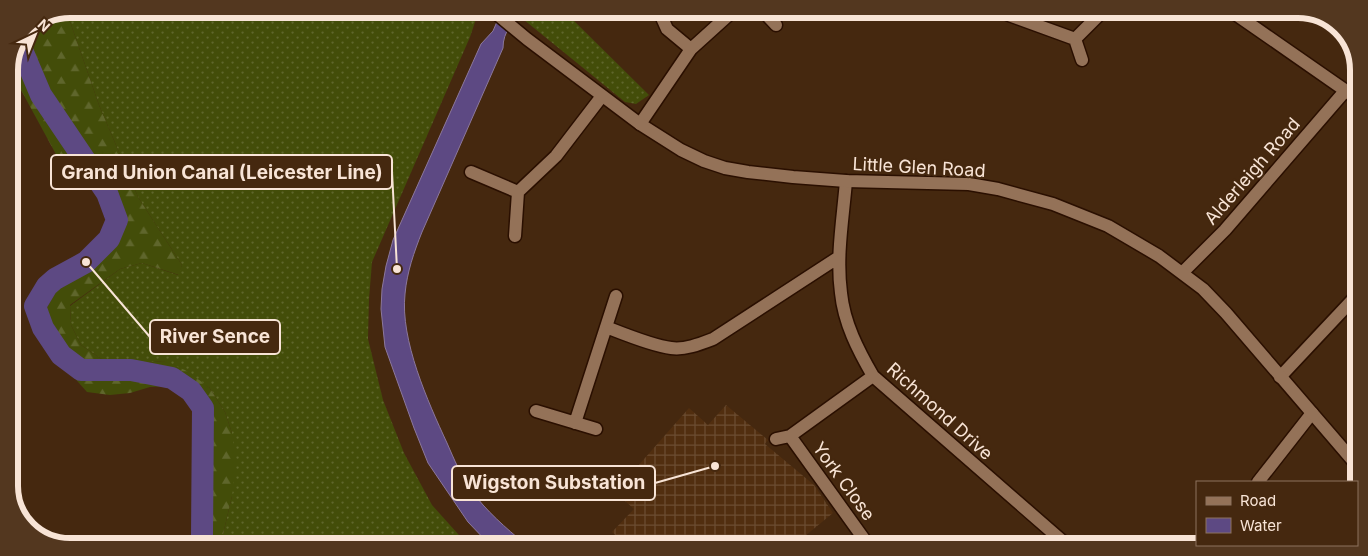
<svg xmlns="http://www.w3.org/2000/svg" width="1368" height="556" viewBox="0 0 1368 556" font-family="Inter,sans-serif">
  <defs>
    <pattern id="industrial-grid" width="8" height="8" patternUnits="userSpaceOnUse" patternTransform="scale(1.25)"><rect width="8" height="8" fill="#512e0f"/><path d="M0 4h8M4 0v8" fill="none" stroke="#6b4c31"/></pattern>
    <pattern id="grass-dots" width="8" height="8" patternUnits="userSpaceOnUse" patternTransform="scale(1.25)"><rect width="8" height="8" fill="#434d09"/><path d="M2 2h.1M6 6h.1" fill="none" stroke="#5f662c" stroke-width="1.8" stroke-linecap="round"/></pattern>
    <pattern id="forest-firs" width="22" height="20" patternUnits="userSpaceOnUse" patternTransform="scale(1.25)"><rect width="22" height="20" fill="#434d09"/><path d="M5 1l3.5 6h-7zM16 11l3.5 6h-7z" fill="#5f662c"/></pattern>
  </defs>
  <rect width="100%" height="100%" fill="#45280f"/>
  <!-- industrial -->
  <path fill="url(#industrial-grid)" d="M 726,405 L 768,440 L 765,444 L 814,485 L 833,513 L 794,545 L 626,545 L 612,532 L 634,509 L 615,492 L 689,408 L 708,425 Z"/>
  <!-- grass -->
  <path fill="url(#grass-dots)" d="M 70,9 L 472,10 L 477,16 L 470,37 L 372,262 L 369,299 L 368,339 L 383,400 L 404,453 L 432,505 L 467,544 L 221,543 L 232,496 L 232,433 L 225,412 L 209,387 L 163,361 L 128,365 L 109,364 L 81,345 L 71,325 L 70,306 L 120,269 L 142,263 L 178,275 L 182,265 L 138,197 L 99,105 L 66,10 Z
    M 522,10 L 566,11 L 565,12 L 649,95 L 636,104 L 625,102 L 518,15 Z"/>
  <!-- forest -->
  <path fill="url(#forest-firs)" d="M 66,10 L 99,105 L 138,197 L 182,265 L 179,275 L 142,263 L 120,269 L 70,305 L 71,325 L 81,345 L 109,364 L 128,365 L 163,361 L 185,370 L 209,387 L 225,412 L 232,433 L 236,463 L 232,496 L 221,543 L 203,543 L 199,509 L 208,480 L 208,439 L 200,416 L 187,399 L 171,386 L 150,387 L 130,393 L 110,395 L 87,392 L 62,364 L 46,333 L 46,309 L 65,277 L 106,247 L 110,229 L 93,187 L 70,184 L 58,158 L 9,68 L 27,26 Z"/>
  <!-- water -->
  <path fill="#5d4983" stroke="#8c789c" d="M 502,10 L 522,10 C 513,23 503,31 503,48 L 422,232 C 414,252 407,272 405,294 C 400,340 428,402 447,443 C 454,459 461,476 471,490 C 486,511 506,528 525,544 L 489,544 L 468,522 L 428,463 L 414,428 L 385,347 L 381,309 L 382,289 L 386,266 L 393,240 L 481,44 L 493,31 Z"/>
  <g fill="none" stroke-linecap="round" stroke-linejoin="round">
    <!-- river -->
    <path stroke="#5d4983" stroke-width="22" d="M 19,43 L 41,95 L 107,193 L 117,220 L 109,239 L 86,262 L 55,279 L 47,286 L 35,306 L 43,328 L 61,355 L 81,370 L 131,370 L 172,378 L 191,391 L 203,408 L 202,536 L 200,543"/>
    <!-- minor casing -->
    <g stroke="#2a0f00" stroke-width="15">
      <path id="minor" d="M 659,11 L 667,29 L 691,49
        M 763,11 L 776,25
        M 1234,13 L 1359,100
        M 1009,15 L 1075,39 L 1102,12
        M 1075,39 L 1082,60
        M 640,124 L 691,49 L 733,11
        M 471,172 L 518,192 L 556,156 L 602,96
        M 846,181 C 843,218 836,256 841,293 C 844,323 858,350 873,376 L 1068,546
        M 515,236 L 518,192
        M 1183,272 L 1225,230 L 1345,91
        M 606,327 C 624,334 653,346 671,348 C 685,350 700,344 713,339 L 839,257
        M 1280,377 L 1357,295
        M 536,411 L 596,429
        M 575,423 L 616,296
        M 790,436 L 869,546
        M 776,439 L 790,436 L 873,376
        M 1258,482 L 1312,413
        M 1207,547 L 1209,545"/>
    </g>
    <!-- secondary casing -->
    <g stroke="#2a0f00" stroke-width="15">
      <path id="secondary" d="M 492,10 L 527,39 L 640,124 L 681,150 L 704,161 L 725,168 L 748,172 L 793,177 L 846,181 L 969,184 L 998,189 L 1053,204 L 1108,226 L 1159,256 L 1203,289 L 1226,313 L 1355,463"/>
    </g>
    <!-- minor -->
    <use href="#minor" stroke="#947258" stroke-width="12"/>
    <!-- secondary -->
    <use href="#secondary" stroke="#947258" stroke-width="12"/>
  </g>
  <g text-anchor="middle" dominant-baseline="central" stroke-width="4" stroke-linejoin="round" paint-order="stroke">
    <!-- street labels -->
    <g font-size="18" fill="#f8e4d6" stroke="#45280f">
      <text transform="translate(919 167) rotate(3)">Little Glen Road</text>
      <text transform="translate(1252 171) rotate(-49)">Alderleigh Road</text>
      <text transform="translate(940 411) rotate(42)">Richmond Drive</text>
      <text transform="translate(844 481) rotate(54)">York Close</text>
    </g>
  </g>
  <!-- crop -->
  <path d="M0 0H1368V556H0ZM70 18H1298A52 52 0 0 1 1350 70V486A52 52 0 0 1 1298 538H70A52 52 0 0 1 18 486V70A52 52 0 0 1 70 18Z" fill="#53371f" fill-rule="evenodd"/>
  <path fill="none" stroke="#f8e4d6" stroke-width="6" d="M70 18H1298A52 52 0 0 1 1350 70V486A52 52 0 0 1 1298 538H70A52 52 0 0 1 18 486V70A52 52 0 0 1 70 18Z"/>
  <!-- callouts -->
  <path fill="none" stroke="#f8e4d6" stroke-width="2" d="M397 269L392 172M86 262L150 337M715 466L655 483"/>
  <g fill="#f8e4d6" stroke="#45280f" stroke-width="2">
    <circle cx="397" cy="269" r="5"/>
    <circle cx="86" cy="262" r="5"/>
    <circle cx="715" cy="466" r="5"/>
  </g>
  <g fill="#45280f" stroke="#f8e4d6" stroke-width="2">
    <rect x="51" y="155" width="341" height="34" rx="5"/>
    <rect x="150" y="320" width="130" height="34" rx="5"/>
    <rect x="452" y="466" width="203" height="34" rx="5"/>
  </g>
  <g font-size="19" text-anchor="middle" font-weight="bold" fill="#f8e4d6">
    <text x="222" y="179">Grand Union Canal (Leicester Line)</text>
    <text x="215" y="343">River Sence</text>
    <text x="554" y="489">Wigston Substation</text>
  </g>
  <!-- legend -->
  <rect x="1196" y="481" width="162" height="65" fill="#45280f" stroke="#8d735f"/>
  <rect x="1206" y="497" width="25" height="8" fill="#947258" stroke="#8d735f"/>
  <text x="1240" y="506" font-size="15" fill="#f8e4d6">Road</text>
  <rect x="1206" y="518" width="25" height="15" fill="#5d4983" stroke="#8d735f"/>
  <text x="1240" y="531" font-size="15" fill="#f8e4d6">Water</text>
  <!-- north arrow -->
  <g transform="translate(35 35) rotate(43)" stroke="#45280f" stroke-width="4" paint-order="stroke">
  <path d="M0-4L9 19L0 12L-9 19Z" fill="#f8e4d6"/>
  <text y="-8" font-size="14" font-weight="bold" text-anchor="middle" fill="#f8e4d6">N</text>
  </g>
</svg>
